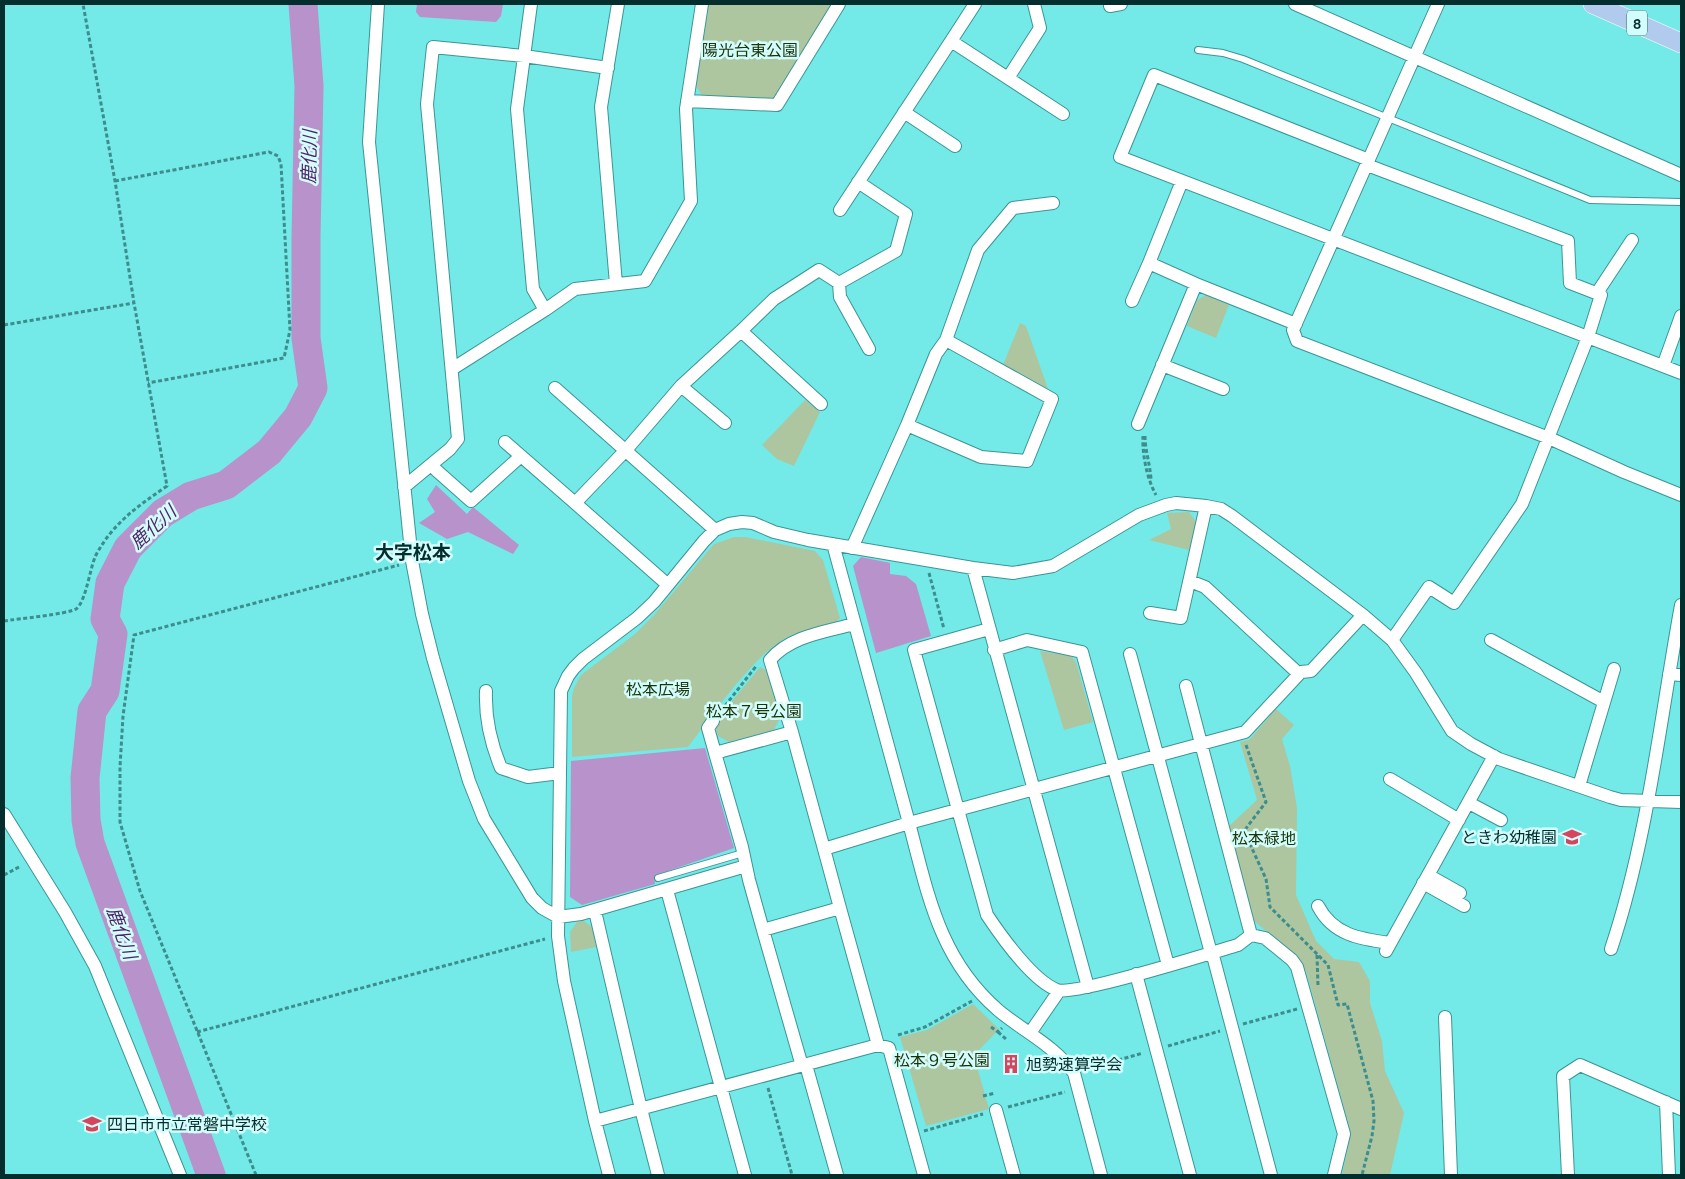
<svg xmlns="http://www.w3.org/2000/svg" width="1685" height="1179" viewBox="0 0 1685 1179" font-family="Quicksand,'Noto Sans JP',sans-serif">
  <rect width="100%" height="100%" fill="#73e9e8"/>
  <!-- green -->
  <path fill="#adc6a0" d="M 709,4 L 833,4 L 777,96 L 767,101 L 703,97 L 696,86 Z
    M 1206,295 L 1229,305 L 1216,338 L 1187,326 L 1197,300 Z
    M 1020,323 L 1026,326 L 1048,389 L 1003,365 Z
    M 805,400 L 820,412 L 794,466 L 777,459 L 762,445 Z
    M 1189,512 L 1196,522 L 1189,550 L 1149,540 L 1171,529 L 1167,513 Z
    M 734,537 L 746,537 L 815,551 L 823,560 L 840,618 L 836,622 C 822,626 806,629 792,635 C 755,651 713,715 688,747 L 572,757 L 572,696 L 574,688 L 581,675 L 635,634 L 654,615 L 714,544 Z
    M 1040,651 L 1071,656 L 1076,662 L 1093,722 L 1064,730 Z
    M 760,667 L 766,670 L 780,718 L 774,730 L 729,742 L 718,736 L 714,723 Z
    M 1276,709 L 1294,725 L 1282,739 L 1290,766 L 1297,808 L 1296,895 L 1316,941 L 1334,959 L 1359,962 L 1370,981 L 1370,1003 L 1382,1041 L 1385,1071 L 1404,1113 L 1390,1175 L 1342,1175 L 1351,1133 L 1306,971 L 1297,957 L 1253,920 L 1228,827 L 1257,800 L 1240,742 L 1249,740 Z
    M 584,921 L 592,927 L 596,947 L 571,952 L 570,932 L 577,922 Z
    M 973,1004 L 999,1029 L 979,1050 L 976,1063 L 989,1109 L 926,1126 L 900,1037 L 927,1030 Z"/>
  <!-- water -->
  <path fill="#b892ca" d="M 417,4 L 503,4 L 501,16 L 496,22 L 420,17 L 416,12 Z
    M 436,485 L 467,514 L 473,507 L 519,545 L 513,554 L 468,532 L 447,539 L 419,523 L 435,512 L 427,499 Z
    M 861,557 L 890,563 L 890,574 L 906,576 L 916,584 L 931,636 L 876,653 L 853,566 Z
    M 705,748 L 734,848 L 654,876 L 655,884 L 582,905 L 570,897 L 571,761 Z"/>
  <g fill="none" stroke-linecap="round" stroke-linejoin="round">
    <!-- river -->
    <path stroke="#b892ca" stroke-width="29" d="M 211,1175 L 90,843 L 86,820 L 85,778 L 92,711 L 105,691 L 113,634 L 105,619 L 110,583 L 128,548 L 163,513 L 191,496 L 226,485 L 269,452 L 298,417 L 313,388 L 306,338 L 306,237 L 309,86 L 303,4"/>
    <!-- service casing -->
    <g stroke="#3a9695" stroke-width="8">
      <path id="service" d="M 1198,50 L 1223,53 L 1243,59 L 1590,200 L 1681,202
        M 658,878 L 743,853"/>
    </g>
    <!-- minor casing -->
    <g stroke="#3a9695" stroke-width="14">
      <path id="minor" d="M 378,4 L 369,142 L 412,561 L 422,614 L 433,658 L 469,781 L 484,819 L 532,898 L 542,908 L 558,917 L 581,914 L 746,866
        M 531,4 L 517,109 L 533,289 L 545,310
        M 1295,4 L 1681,175
        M 1438,4 L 1293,330 L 1297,341 L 1549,438 L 1624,472 L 1681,495
        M 1110,6 L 1121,4
        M 951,41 L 975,4
        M 1008,78 L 1040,28 L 1034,4
        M 687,101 L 777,105 L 839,4
        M 904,112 L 955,146
        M 1369,160 L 1154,75 L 1120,157 L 1681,373
        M 1367,165 L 1568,241 L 1570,283 L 1601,295 L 1588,337 L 1522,504 L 1454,603 L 1429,587 L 1392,640
        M 840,210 L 951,41 L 1063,114
        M 839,283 L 840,297 L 869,349
        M 616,284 L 601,107 L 618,4
        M 1196,284 L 1296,324
        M 1597,293 L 1632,240
        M 1132,301 L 1149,263
        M 1162,365 L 1223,389
        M 1663,366 L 1681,316
        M 452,369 L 545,310 L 575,289 L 645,281 L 691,201 L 686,109 L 702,4
        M 681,386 L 725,423
        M 555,388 L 715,530
        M 821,404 L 741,331 L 774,299 L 819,270 L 839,283 L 896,251 L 906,214 L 858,182
        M 1138,424 L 1196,284 L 1149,263 L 1182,181
        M 907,425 L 981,457 L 1027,461 L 1052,399 L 946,340
        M 505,442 L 575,503
        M 436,470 L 471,501 L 521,456
        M 404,487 L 450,449 L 458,439 L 427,104 L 433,47 L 524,56 L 608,68
        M 833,544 L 909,823 L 824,849 L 840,908
        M 852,548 L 907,425 L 936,354 L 946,340 L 978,250 L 1013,208 L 1053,203
        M 973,568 L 1088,987
        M 1190,581 L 1205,587 L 1299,674
        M 668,585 L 575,503 L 626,450 L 681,386 L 741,331
        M 1150,613 L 1181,618 L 1206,506
        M 989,629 L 914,650 L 987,915 C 1001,936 1033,981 1057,990 C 1074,996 1211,953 1238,945 L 1251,935
        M 1491,640 L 1604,702
        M 994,650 L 1027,640 L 1082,652 L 1168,965
        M 1130,654 L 1211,953
        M 1669,674 L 1681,675
        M 1186,686 L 1251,935 L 1265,938 L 1292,960 L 1297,967 L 1344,1134 L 1334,1175
        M 486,691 C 485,716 491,744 501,768 L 528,777 L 560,773
        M 713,721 L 708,728 L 715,753
        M 1390,779 L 1459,820
        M 1579,786 L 1614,669
        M 1469,803 L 1501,820
        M 4,814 L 65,912 L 95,966 L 180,1175
        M 824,849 L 792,732 L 770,660 C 790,636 825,632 854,624
        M 1428,875 L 1460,893
        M 1423,883 L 1464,906
        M 667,890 L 745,1175
        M 1318,906 C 1333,935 1360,939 1390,943
        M 595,911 L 641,1109 L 658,1175
        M 763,930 L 802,1066
        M 1611,949 C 1648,838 1660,720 1681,605
        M 1386,951 L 1494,756
        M 1212,952 L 1271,1175
        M 1136,974 L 1190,1175
        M 1445,1017 L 1451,1175
        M 1030,1033 L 1059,991
        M 878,1045 L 889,1048 L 924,1175
        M 806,1065 L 837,1175
        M 1666,1102 L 1669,1175
        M 996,1110 L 1014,1175
        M 595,1121 L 878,1045 L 840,908 L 763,930 L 749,880 L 742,847 L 715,753 L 792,732
        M 609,1175 L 595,1121 L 564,981 L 558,936 L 561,691 L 568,676 L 574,668 L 583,659 L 637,618 L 654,602 L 704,541 L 715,530 L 729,524 L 742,522 L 753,523 L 774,532 L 808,540 L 973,568 L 1013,573 L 1053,566 L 1139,515 L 1166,505 L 1176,503 L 1206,506 L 1221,509 L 1232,516 L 1363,615 L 1392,640 L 1416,673 L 1452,731 L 1471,744 L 1499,759 L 1610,797 L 1621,800 L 1681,802
        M 1101,1175 L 1074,1073 C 1055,1046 1023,1031 998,1010 C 939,959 928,894 909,823 L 1245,732 L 1301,672 L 1311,671 L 1363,615
        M 1568,1175 L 1563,1076 L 1580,1065 L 1681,1109"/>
    </g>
    <!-- primary casing -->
    <g stroke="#fff" stroke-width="20">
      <path id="primary" d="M 1593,4 L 1681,43"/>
    </g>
    <!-- path -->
    <path stroke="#3c8d8c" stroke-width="3" stroke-dasharray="4 2.5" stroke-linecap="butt" d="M 115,181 L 269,152 L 278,156 L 281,164 L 290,330 L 284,358 L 148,383
      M 4,325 L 134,303
      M 1143,436 C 1142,454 1147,479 1156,495
      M 1145,436 C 1145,450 1150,464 1151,479
      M 929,573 L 944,629
      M 4,621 C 16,619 68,614 76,609 C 86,602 90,567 96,555 C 113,523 138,506 167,486 L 134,303 L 115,181 L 83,4
      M 721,711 L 757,665
      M 1246,745 L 1266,802 L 1244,831 L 1266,879 L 1270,907 L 1328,965 L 1338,1005 L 1347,1004 L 1373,1101 L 1374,1121 L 1372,1136 L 1362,1175
      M 4,875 L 21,866
      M 1317,955 L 1318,986
      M 1243,1024 L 1297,1009
      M 991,1027 L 998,1032 L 1002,1028
      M 197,1032 L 545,939
      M 998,1032 L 1006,1039
      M 898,1035 L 925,1027 L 972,1001
      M 1168,1046 L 1220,1031
      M 1087,1069 L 1143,1053
      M 768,1088 L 792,1175
      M 983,1096 L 995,1093
      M 1008,1107 L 1065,1092
      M 924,1131 L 983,1114
      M 256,1175 L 140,891 L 120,822 L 120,767 L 123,716 L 134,635 L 399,565"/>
    <!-- service -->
    <use href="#service" stroke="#fff" stroke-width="6"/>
    <!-- minor -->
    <use href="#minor" stroke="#fff" stroke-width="12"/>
    <!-- primary -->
    <use href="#primary" stroke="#b0cbee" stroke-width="19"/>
  </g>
  <!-- icons -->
  <defs>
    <g id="school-bare" transform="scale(1.5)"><path d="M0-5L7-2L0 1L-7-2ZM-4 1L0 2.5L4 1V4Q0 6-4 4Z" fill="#d5455d" stroke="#d3fdfc" stroke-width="2.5" paint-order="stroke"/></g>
    <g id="building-bare" transform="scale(1.5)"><path d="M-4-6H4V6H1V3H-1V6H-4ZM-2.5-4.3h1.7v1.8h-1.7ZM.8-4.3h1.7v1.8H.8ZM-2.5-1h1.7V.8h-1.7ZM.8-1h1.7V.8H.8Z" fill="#d5455d" stroke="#d3fdfc" stroke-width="2.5" paint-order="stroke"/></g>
  </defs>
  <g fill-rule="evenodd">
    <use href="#school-bare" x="1572" y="837"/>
    <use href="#building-bare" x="1011" y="1064"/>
    <use href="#school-bare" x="92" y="1124"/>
  </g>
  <g text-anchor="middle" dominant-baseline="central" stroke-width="5" stroke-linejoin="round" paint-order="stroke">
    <!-- shield labels -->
    <rect fill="#d3fdfc" stroke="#426b6b" stroke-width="1" x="1627" y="10.5" width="20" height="25" rx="4"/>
    <g font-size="15" font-weight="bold" fill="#042d2d">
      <text x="1637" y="23">8</text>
    </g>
    <!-- park labels -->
    <g font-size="16" fill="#1c340a" stroke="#d3fdfc">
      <text x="750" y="50">陽光台東公園</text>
      <text x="658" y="689">松本広場</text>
      <text x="754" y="711">松本７号公園</text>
      <text x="1264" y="838">松本緑地</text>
      <text x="942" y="1060">松本９号公園</text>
    </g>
    <!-- poi labels -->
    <g font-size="16" fill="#042d2d" stroke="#d3fdfc" text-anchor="start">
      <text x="1557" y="837" text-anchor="end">ときわ幼稚園</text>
      <text x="1026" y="1064">旭勢速算学会</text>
      <text x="107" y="1124">四日市市立常磐中学校</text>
    </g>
    <!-- water labels -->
    <g font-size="18" font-style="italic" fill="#522266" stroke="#d3fdfc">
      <text transform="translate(309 157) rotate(-89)">鹿化川</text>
      <text transform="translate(153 527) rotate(-42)">鹿化川</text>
      <text transform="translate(122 933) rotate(70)">鹿化川</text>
    </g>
    <!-- quarter labels -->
    <g font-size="19" font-weight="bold" fill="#042d2d" stroke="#d3fdfc">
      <text x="413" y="552">大字松本</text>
    </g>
  </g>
  <!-- border -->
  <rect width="1685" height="1179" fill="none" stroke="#042d2d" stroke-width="10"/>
</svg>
